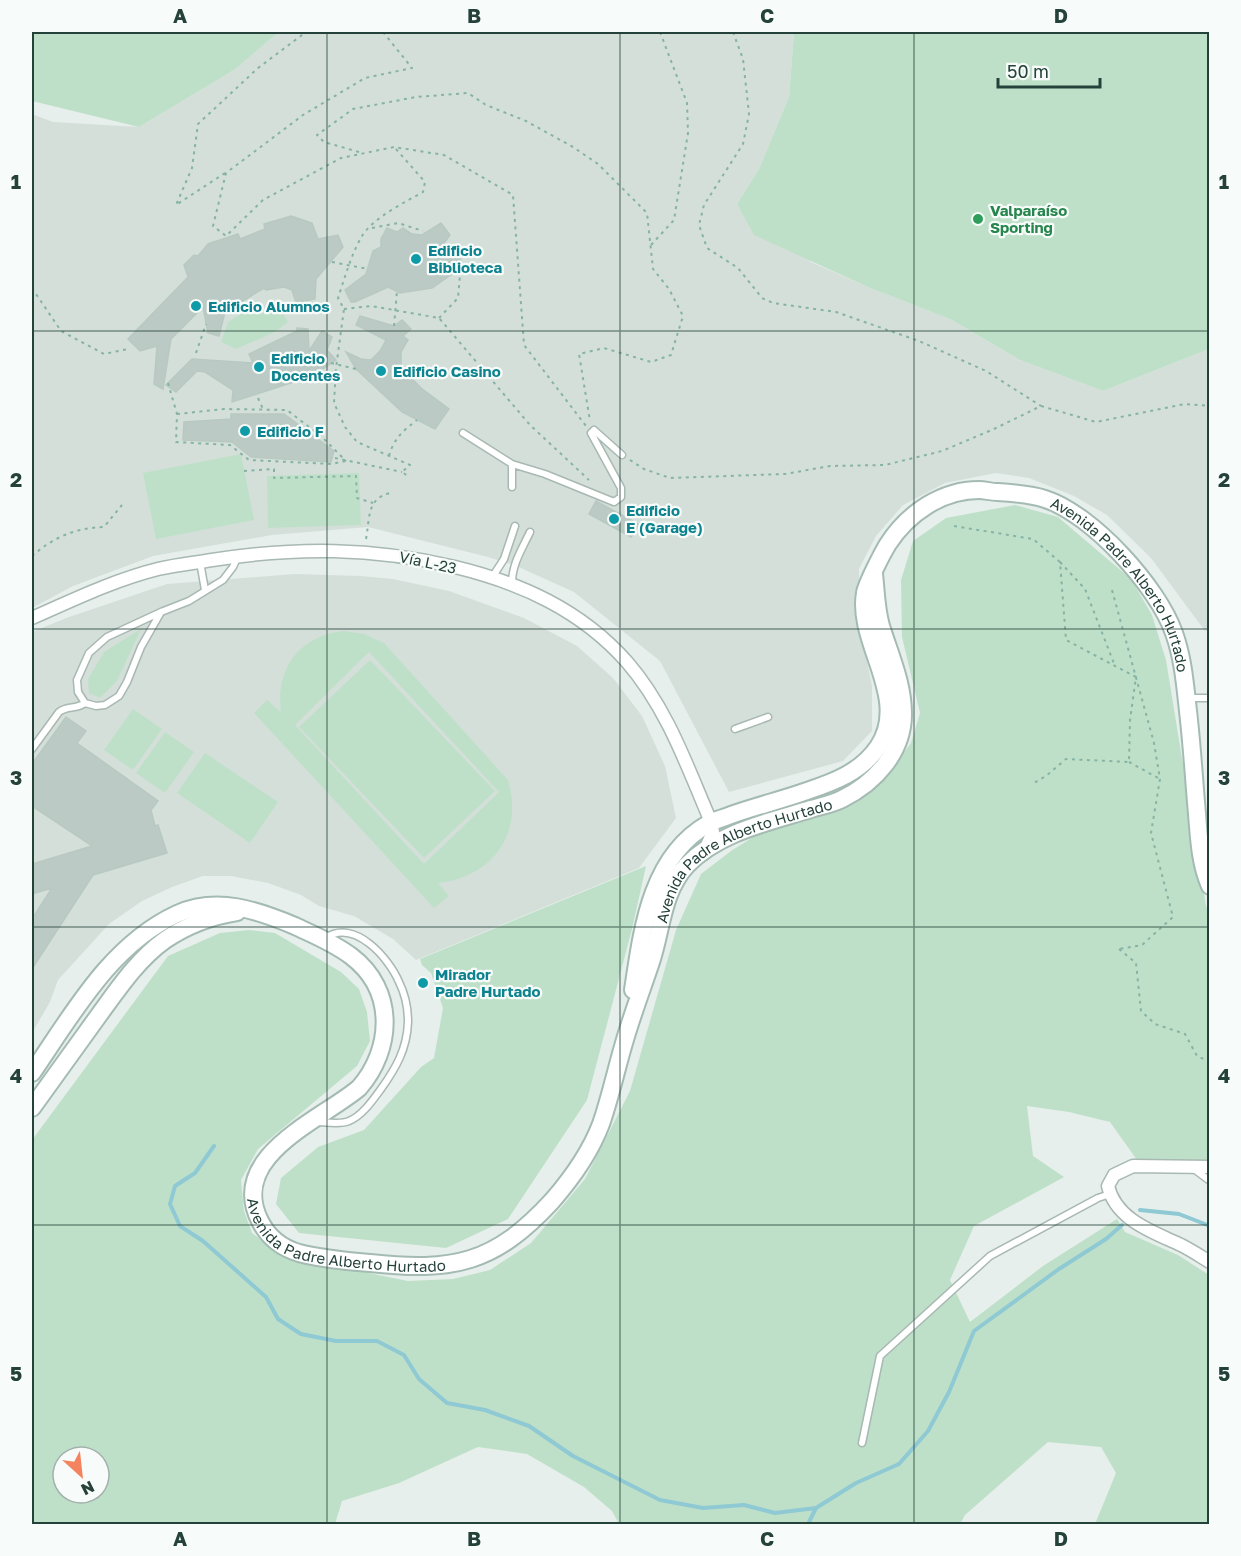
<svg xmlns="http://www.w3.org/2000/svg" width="1241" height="1556" viewBox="0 0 1241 1556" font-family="'Golos Text',sans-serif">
  <rect width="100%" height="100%" fill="#e6efeb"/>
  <!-- built -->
  <path fill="#d4dfda" d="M 279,32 L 794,32 L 789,97 L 759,169 L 737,204 L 811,262 L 870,288 L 950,319 L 1020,360 L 1103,391 L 1209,349 L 1209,630 L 1205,631 L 1151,558 L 1107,515 L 1074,496 L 1029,478 L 996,473 L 945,483 L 903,505 L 876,536 L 859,569 L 859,621 L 872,686 L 872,731 L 843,761 L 729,792 L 660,661 L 574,592 L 514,565 L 488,557 L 368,527 L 272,535 L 153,556 L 73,586 L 32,608 L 32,114 L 53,122 L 139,127 L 234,70 Z
    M 295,574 L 361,576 L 393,579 L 449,591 L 524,618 L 577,646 L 613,678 L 642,716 L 665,766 L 676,818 L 639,868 L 416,960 L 393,939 L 354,916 L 319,906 L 301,895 L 268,883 L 231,876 L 203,876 L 172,887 L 142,901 L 109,924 L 58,980 L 50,1002 L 32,1033 L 32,632 L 69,617 L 167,584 Z"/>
  <!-- green -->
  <path fill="#bfe0c8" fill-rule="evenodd" d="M 32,32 L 279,32 L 234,70 L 139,127 L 32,101 Z
    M 794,32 L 1209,32 L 1209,349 L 1103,391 L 1020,360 L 950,319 L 870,288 L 754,235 L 737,204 L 759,169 L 789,97 Z
    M 247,310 L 284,315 L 288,322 L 275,332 L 236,349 L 221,342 L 228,322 Z
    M 241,454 L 254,520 L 156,539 L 143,473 Z
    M 359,473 L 361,525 L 268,528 L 267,476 Z
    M 1015,505 L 1058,517 L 1131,579 L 1152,615 L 1166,660 L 1206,906 L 1209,910 L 1209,1162 L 1137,1160 L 1110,1122 L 1069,1112 L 1027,1106 L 1033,1156 L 1064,1177 L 974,1226 L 950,1280 L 970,1322 L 1043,1266 L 1117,1219 L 1125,1232 L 1178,1255 L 1209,1275 L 1209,1524 L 1095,1524 L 1116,1473 L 1101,1447 L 1048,1442 L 965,1515 L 960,1524 L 619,1524 L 612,1511 L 584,1487 L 527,1454 L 478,1447 L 399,1483 L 342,1501 L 335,1524 L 32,1524 L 32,1140 L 168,956 L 220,933 L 249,930 L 275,933 L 341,972 L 359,989 L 367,1012 L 370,1041 L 357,1066 L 258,1149 L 241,1180 L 244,1211 L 252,1233 L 284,1256 L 408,1281 L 453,1279 L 490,1270 L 531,1243 L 585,1179 L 630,1091 L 676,930 L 701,874 L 731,851 L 769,827 L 884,778 L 911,743 L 920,713 L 902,637 L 901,580 L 913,541 L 946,518 ZM 63,1457 L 99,1457 L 99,1493 L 63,1493 Z
    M 141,629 L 117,681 L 100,698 L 89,693 L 88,679 L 104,652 Z
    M 343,631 L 364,634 L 384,643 L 508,780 C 524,833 493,877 438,883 L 449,896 L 434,908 L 254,713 L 267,700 L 281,712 C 275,669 299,636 343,631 ZM 369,652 L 499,792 L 424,864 L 295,725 Z
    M 370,660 L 495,791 L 424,858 L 299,727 Z
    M 133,709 L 162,729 L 133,770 L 104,750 Z
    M 165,732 L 194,752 L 165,793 L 136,773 Z
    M 205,753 L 278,802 L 250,843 L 177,793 Z
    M 646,866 L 632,929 L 587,1100 L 508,1219 L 446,1248 L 299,1233 L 276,1204 L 281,1178 L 318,1147 L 364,1130 L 421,1067 L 434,1058 L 443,1008 L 431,973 L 422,965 L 420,959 Z"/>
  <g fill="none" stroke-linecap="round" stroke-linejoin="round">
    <!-- stream -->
    <path stroke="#8ec9d4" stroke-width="4" d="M 214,1146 L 195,1173 L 175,1186 L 170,1204 L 180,1226 L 203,1241 L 266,1297 L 278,1319 L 301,1334 L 336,1341 L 377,1341 L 404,1355 L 419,1379 L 447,1403 L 485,1410 L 529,1426 L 573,1456 L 660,1500 L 703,1508 L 744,1505 L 775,1513 L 816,1508
      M 1140,1210 L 1179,1214 L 1210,1226
      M 808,1524 L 816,1508 L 856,1483 L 899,1464 L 928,1431 L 949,1392 L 974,1331 L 1059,1269 L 1106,1239 L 1122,1225"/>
  </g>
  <!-- building -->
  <path fill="#bbcac4" stroke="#b8c9c2" stroke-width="1.5" d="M 291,216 L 312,223 L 318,239 L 338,235 L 343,247 L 316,279 L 315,299 L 296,303 L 292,290 L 284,287 L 266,290 L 264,288 L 225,312 L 219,336 L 208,333 L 203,307 L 171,339 L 163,389 L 154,384 L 157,346 L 140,351 L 128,339 L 188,277 L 184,265 L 194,255 L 198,256 L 208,244 L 238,234 L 240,239 L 265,229 L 264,224 Z
    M 441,223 L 450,235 L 438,251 L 457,247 L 462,267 L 432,288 L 400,293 L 388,287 L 355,302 L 351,302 L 345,290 L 366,274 L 373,251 L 381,247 L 381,239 L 387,228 L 397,232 L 403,228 L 412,234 L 422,235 Z
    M 360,316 L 394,326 L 402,320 L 411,329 L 403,336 L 408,340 L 401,352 L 401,367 L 421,388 L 449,409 L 435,429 L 402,412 L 356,369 L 346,352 L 361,359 L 371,360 L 380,351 L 386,340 L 356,325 Z
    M 297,328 L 308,329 L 309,351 L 322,331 L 332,337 L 327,350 L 336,360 L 312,376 L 232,402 L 233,390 L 205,372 L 197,371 L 176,392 L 166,385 L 192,359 L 253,363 L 249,354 L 297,331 Z
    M 231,414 L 284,414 L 334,451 L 331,462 L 251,457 L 232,442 L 183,440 L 184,422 L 231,419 Z
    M 596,501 L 640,525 L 631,537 L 589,514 Z
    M 66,717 L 86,731 L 77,743 L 158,801 L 151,810 L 155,826 L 158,825 L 167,853 L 93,875 L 32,969 L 32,919 L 52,888 L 32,894 L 32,864 L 92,846 L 32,806 L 32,764 Z"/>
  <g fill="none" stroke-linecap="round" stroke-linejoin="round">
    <!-- lane casing -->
    <g stroke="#a8b8b2" stroke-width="9">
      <path id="lane" d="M 463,433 L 512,464 L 512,487
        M 512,464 L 545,474 L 614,502 L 621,497 L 621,488 L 591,433 L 594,430 L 622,455
        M 200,562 L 205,590
        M 493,576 L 504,559 L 515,526
        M 512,583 C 512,564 522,549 530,532
        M 161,612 L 141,647 L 127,682 L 119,696 L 105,705 L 96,706 L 85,703 L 78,692 L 77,680 L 89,653 L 107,637 L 161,612 L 189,601 L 223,580 L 233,567 L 238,556
        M 1189,698 L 1210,698
        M 735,729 L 768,717
        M 32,749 L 59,712 C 68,705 75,710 85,703
        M 317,1122 C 326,1122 341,1125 349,1121 C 362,1116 373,1100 381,1089 C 396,1068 407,1049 408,1022 C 408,1008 405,994 399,982 C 389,958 354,918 326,938
        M 1194,1169 L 1210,1181
        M 862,1443 L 880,1356 L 990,1256 L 1098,1198 L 1110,1194"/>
    </g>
    <!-- street casing -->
    <g stroke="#a8b8b2" stroke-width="15">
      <path id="street" d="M 32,618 C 73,600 114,580 158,569 C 176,565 194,563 212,560 C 296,547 372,547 455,567 C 521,583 581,610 627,662 C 667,708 687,766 711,822 L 713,832 L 705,850
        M 1210,1167 L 1133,1166 L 1114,1175 L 1108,1186 C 1116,1220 1153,1232 1181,1245 C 1191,1250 1200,1256 1210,1262"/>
    </g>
    <!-- secondary casing -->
    <g stroke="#a4bbb3" stroke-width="20">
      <g id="secondary">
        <path id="s1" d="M 633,990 C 642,931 650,857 708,824 C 715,820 724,818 731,815 C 756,806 782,800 807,791 C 834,782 861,772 878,747 C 911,698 856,643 865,593 C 866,585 883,552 888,544 C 908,513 942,490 979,490 C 985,490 991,492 997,492 C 1013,493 1030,494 1045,499 C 1092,514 1158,587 1174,633 C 1183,658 1185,684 1188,711 C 1192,745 1194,780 1197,814 C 1199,838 1200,864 1210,886"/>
        <path id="s2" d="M 32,1073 C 72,1015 110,945 177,914 C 217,896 257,910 295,926 C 314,935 334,943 351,956 C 396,990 393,1049 359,1088 C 321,1120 227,1156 260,1221 C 268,1237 282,1248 299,1253 C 322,1259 346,1261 370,1263 C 453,1272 494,1264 552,1201 C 572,1178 590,1153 601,1124 C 610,1098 616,1070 624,1043 C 632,1015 642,989 651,962 C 662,929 662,892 687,865 C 719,832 769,822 811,809 C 821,806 832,804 842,799 C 875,783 903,752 903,714 C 903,683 890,655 881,626 C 876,609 876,591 874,574"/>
        <path d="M 32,1108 C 54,1077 77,1046 99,1015 C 118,989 138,959 165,940 C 187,925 211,916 237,912"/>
      </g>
    </g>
    <!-- path -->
    <path stroke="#86b3a5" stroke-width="2" stroke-dasharray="3 4.5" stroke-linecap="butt" d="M 383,32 L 412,68 L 365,78 L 303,115 L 226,173 L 213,226 L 226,236 L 263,200 L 341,158 L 394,147 L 444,155 L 513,195 L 524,345 L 586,426
      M 733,32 L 743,59 L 749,114 L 743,144 L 704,205 L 699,225 L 707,248 L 738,268 L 762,298 L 773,303 L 836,312 L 919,341 L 986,371 L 1041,406
      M 396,149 L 425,182 L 423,192 C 405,202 373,218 362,236 C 351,255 345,277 338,298 L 344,309 L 336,368 L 334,403 L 345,427 L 357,442 L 410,465 L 402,472 L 409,477
      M 359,152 L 324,142 L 317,135 L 353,109 L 416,97 L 468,93 L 486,105 L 526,121 L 573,147 L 598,164 L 647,213 L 653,269 L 669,289 L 683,316 L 671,355 L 651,362 L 604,348 L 579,354 L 590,421
      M 225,173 L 176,205 L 192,168 L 198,124 L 258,68 L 306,32
      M 372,228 L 398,223 L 423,231
      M 651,245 L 674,220 L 688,133 L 687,103 L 660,32
      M 32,288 L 61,331 L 104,354 L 128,349
      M 344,309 L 371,306 L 439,318 L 530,425 L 589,480
      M 439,318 L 458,298 L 460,275
      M 196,353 L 206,324
      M 168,383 L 177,414 L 176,442 L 230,445 L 249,460 L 331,464 L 346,461
      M 258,398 L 263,409
      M 177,414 L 224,409 L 287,410 L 322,437 L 346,461
      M 389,456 C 394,438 403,431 417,420
      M 335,458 L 402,472
      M 630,460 L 644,469 L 670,478 L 785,474 L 830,466 L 885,465 L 942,451 L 994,429 L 1041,406 L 1096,422 L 1185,404 L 1210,406
      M 244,471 L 274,469 L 274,478 L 356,476 L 357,498 L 373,503
      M 954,526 L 1033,539 L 1060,562 L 1066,640 L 1136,677 L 1130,720 L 1129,762 L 1066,759 L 1046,776 L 1034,783
      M 366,539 C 370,519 366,499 390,493
      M 32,556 C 54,537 75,528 104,527 L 122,505
      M 1060,562 L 1085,589 L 1115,666
      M 1112,590 L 1154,743 L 1160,779 L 1151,833 L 1173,917 L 1142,945 L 1119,949
      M 1129,762 L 1158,778
      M 1119,949 L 1136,963 L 1141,1011 L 1155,1024 L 1185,1034 L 1197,1056 L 1210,1062"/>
    <!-- lane -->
    <use href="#lane" stroke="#fff" stroke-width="6"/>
    <!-- street -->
    <use href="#street" stroke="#fff" stroke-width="12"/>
    <!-- secondary -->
    <use href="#secondary" stroke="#fff" stroke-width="16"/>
    <!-- path-bridge -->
    <path stroke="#86b3a5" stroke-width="2" stroke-dasharray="3 4.5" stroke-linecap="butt" d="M 332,262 L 368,269
      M 394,326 L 397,291
      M 331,363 L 356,369"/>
  </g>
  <!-- grid -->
  <path fill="none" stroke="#24423a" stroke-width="1.5" stroke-opacity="0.55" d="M 327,32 L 327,1524M 620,32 L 620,1524M 914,32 L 914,1524M 32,331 L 1210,331M 32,629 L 1210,629M 32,927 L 1210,927M 32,1225 L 1210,1225"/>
  <!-- markers -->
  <circle fill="#2e9e5b" stroke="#f7fbf9" stroke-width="2" cx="978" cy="219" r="6"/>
  <g fill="#0f9aa8" stroke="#f7fbf9" stroke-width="2">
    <circle cx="416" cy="259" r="6"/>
    <circle cx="196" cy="306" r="6"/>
    <circle cx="259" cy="367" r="6"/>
    <circle cx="381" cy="371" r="6"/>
    <circle cx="245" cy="431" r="6"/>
    <circle cx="614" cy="519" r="6"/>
    <circle cx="423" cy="983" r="6"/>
  </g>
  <g text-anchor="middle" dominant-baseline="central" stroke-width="4.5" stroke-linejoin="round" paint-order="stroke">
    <!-- leisure labels -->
    <g font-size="15" font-weight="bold" fill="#27864d" stroke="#f7fbf9" text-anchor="start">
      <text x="990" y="210">Valparaíso<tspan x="990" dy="17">Sporting</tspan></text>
    </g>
    <!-- culture labels -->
    <g font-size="15" font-weight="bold" fill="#0d838f" stroke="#f7fbf9" text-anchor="start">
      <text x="428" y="250">Edificio<tspan x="428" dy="17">Biblioteca</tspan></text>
      <text x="208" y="306">Edificio Alumnos</text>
      <text x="271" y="358">Edificio<tspan x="271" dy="17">Docentes</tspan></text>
      <text x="393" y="371">Edificio Casino</text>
      <text x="257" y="431">Edificio F</text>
      <text x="626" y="510">Edificio<tspan x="626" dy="17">E (Garage)</tspan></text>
      <text x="435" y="974">Mirador<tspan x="435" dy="17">Padre Hurtado</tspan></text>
    </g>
    <!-- street labels -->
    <g font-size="15" fill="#24423a" stroke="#f7fbf9">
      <text transform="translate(428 562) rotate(12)">Vía L-23</text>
      <text stroke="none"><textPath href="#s1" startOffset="888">Avenida Padre Alberto Hurtado</textPath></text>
      <text stroke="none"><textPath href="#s2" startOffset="1476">Avenida Padre Alberto Hurtado</textPath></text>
      <text stroke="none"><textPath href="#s2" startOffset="824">Avenida Padre Alberto Hurtado</textPath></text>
    </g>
  </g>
  <!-- border -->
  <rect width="1241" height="1556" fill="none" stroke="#f7fbf9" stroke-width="66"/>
  <!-- north arrow -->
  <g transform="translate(81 1475) rotate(153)"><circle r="28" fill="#f7fbf9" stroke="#a3b1ad" stroke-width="1.5"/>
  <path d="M0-4.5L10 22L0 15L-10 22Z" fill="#f4845f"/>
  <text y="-9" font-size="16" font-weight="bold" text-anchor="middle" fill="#24423a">N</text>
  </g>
  <!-- scale -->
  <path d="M998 78v9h102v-9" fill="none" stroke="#24423a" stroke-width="3"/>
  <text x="1007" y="78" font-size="18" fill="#24423a" stroke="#f7fbf9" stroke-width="4.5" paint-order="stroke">50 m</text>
  <rect x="33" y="33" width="1175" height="1490" fill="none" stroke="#24423a" stroke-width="2"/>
  <g font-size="20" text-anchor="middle" font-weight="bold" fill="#24423a">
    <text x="180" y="23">A</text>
    <text x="474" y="23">B</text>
    <text x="767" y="23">C</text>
    <text x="1061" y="23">D</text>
    <text x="16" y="189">1</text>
    <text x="1224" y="189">1</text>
    <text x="16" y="487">2</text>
    <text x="1224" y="487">2</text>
    <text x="16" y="785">3</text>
    <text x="1224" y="785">3</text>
    <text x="16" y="1083">4</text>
    <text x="1224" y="1083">4</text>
    <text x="16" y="1381">5</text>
    <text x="1224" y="1381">5</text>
    <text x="180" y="1546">A</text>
    <text x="474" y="1546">B</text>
    <text x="767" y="1546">C</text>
    <text x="1061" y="1546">D</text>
  </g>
</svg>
